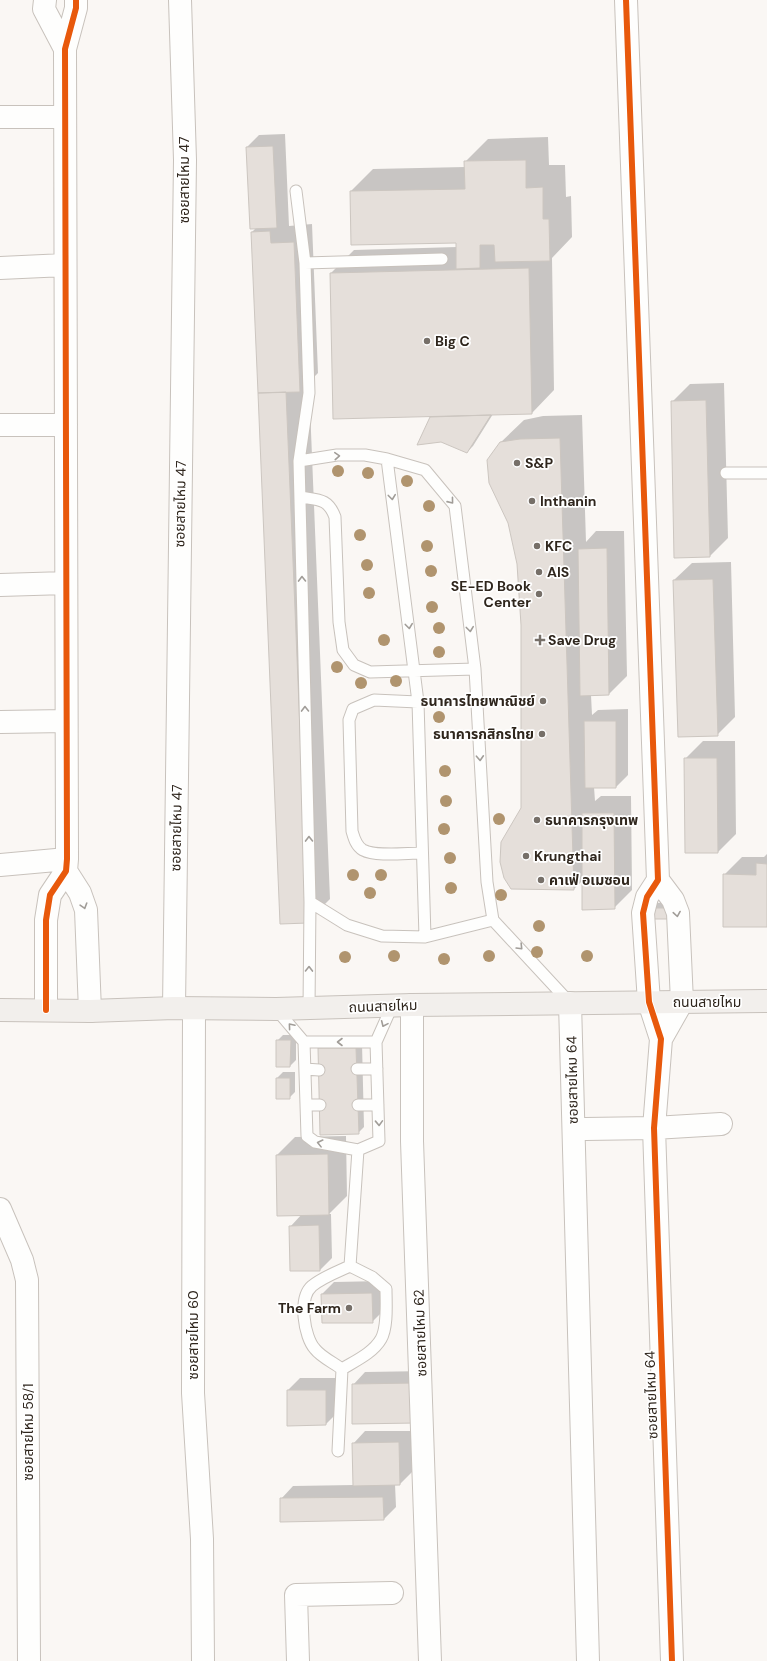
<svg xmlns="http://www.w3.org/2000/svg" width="767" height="1661" viewBox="0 0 767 1661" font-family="'DM Sans','Noto Sans Thai',sans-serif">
  <rect width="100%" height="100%" fill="#faf7f4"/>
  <!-- shadow -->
  <path fill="#0003" d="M 285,134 L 289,226 L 312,224 L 318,373 L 309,382 L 330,899 L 307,922 L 252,232 L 256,228 L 247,147 L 259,135 Z
    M 548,137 L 549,165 L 565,165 L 566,197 L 571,196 L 572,237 L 552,258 L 554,390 L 532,413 L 493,414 L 473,446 L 467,452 L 441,441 L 418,444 L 432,416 L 331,273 L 354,250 L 457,247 L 457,242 L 351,191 L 373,169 L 465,167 L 465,162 L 488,139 Z
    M 724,383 L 728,538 L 710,556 L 672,402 L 690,384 Z
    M 582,415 L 586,542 L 596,531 L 624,531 L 627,676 L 609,694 L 591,695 L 592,715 L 598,710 L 628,709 L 628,775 L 616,787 L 594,787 L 595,801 L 601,796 L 631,796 L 632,890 L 614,908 L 583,880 L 574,889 L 522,808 L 522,625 L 518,564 L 500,443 L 524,420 L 543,416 Z
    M 731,562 L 735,717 L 717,735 L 674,580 L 692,563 Z
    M 703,741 L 735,741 L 736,834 L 718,852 L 685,759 Z
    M 767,854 L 767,926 L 724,875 L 742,857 L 764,857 Z
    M 676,902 L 676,912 L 651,909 L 656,903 Z
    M 283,1035 L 296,1035 L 296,1060 L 290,1066 L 277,1041 Z
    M 325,1043 L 362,1043 L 364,1127 L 358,1133 L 319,1049 Z
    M 283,1072 L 295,1072 L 295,1092 L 289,1098 L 277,1078 Z
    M 346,1136 L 347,1196 L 329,1214 L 331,1214 L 332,1258 L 320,1270 L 290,1227 L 302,1214 L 277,1155 L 295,1137 Z
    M 384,1281 L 385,1309 L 372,1322 L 323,1322 L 322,1294 L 334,1282 Z
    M 427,1371 L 428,1409 L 353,1385 L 365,1372 Z
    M 300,1378 L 337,1378 L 338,1412 L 326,1424 L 288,1390 Z
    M 365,1431 L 411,1431 L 412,1472 L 400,1484 L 395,1484 L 396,1507 L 384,1519 L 281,1499 L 293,1486 L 354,1485 L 353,1444 Z"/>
  <!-- building -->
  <path fill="#e5dfda" stroke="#ccc6c0" d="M 273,146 L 277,228 L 250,229 L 246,147 Z
    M 526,160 L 526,188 L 543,187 L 543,219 L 549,219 L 550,261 L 495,262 L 494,245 L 480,245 L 480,268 L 456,269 L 456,243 L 351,245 L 350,191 L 465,189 L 464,161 Z
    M 270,231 L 271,243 L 294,242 L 300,392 L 258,393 L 251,232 Z
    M 529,268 L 532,414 L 333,419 L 330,273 Z
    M 286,392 L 308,923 L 280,924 L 258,393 Z
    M 706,400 L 710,557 L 674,558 L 671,401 Z
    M 491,415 L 467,453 L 441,442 L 417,445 L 430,417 Z
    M 560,438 L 574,890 L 511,889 L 504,878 L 500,862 L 501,842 L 521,808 L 521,625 L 517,564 L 508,523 L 489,483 L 487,460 L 500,442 L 520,439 Z
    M 607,548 L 609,695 L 580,696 L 578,549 Z
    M 713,579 L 718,736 L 678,737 L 673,580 Z
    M 584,721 L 616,721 L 616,788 L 585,788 Z
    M 684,758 L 717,758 L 718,853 L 685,853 Z
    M 582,813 L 614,813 L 615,909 L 582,910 Z
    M 756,863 L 767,864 L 767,927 L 723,927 L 723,874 L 756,875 Z
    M 649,908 L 670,908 L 670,919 L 650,919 Z
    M 276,1040 L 291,1040 L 290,1067 L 276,1067 Z
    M 318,1048 L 356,1048 L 359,1134 L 320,1135 Z
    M 276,1078 L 290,1078 L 290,1099 L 276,1099 Z
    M 328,1154 L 329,1215 L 277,1216 L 276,1155 Z
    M 319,1225 L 320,1271 L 290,1271 L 289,1226 Z
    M 372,1293 L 373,1323 L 322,1323 L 321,1294 Z
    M 415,1383 L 416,1423 L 352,1424 L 352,1384 Z
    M 287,1390 L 326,1390 L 326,1425 L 287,1426 Z
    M 399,1442 L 400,1485 L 353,1486 L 352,1443 Z
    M 383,1497 L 384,1520 L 280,1522 L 280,1498 Z"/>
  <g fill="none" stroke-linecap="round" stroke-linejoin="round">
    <!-- service casing -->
    <g stroke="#c8c2bc" stroke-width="13">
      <path id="service" d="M 296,191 L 305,263 L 309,393 L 299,461 L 310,902 L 309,1008
        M 305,263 L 442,259
        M 387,459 L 418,702 L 425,937
        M 299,461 L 337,455 L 365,455 L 387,459 L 425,470 L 455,506 L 475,669 L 487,882 L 493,920 L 570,1003
        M 726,473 L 767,473
        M 300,497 C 318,500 328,498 335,517 L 339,622 L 343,650 L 354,665 L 370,672 L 475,669
        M 418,702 L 374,700 L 353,709 L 349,720 L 352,831 C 354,838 356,846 363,850 C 376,857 406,853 422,853
        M 310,902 L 347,925 L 382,936 L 425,937 L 493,920
        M 276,1009 L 304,1042 L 307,1136 L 315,1142 L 358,1150 L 379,1141 L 376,1042 L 392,1006
        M 304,1042 L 376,1042
        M 305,1069 L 319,1070
        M 357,1069 L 377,1069
        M 306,1105 L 320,1105
        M 358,1105 L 378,1105
        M 350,1266 L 372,1277 L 386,1289 C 386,1302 388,1327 381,1339 C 373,1353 355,1361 342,1369 C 334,1363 321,1357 315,1349 C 304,1337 298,1298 312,1286 C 323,1277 337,1272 350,1266 Z
        M 350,1266 L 358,1150
        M 338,1451 L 342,1369"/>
    </g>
    <!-- minor casing -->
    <g stroke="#c8c2bc" stroke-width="24">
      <path id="minor" d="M 45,0 L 44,9 L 65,49
        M 626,0 L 658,880 L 647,897 L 643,913 L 649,1002 L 661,1039 L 654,1128 L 672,1661
        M 0,117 L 65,117
        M 0,268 L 65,265
        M 0,425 L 66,425
        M 0,585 L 66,583
        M 0,722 L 66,721
        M 0,865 L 67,859
        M 66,871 L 80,893 L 86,910 L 90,1011
        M 658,880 L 673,900 L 678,913 L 682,1002 L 661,1039
        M 570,1003 L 588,1661
        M 412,1005 L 412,1141 L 430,1661
        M 174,1008 L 185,160 L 180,0
        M 194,1009 L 193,1393 L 202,1539 L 203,1661
        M 46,1010 L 46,920 L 50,895 L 66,871 L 67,859 L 65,49 L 76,8 L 76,0
        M 585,1129 L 654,1128 L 721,1124
        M 0,1209 L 22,1260 L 27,1280 L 29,1661
        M 298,1661 L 296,1595 L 392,1593"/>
    </g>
    <!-- secondary casing -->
    <g stroke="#c8c2bc" stroke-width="24">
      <path id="secondary" d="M 0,1010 L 90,1011 L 174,1008 L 276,1009 L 412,1005 L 767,1001"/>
    </g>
    <!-- service -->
    <use href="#service" stroke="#fefefd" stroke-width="11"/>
    <!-- minor -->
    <use href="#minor" stroke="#fefefd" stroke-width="22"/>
    <!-- secondary -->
    <use href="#secondary" stroke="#f2efec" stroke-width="22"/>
    <!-- cycleway casing -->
    <g stroke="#fff" stroke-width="8">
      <path id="cycleway" d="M 626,0 L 658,880 L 647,897 L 643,913 L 649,1002 L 661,1039 L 654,1128 L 672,1661
        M 46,1010 L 46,920 L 50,895 L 66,871 L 67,859 L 65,49 L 76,8 L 76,0"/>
    </g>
    <!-- cycleway -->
    <use href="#cycleway" stroke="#e8590c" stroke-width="6"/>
  </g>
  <!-- trees -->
  <g fill="#b0946e">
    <circle cx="338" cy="471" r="6"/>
    <circle cx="368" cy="473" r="6"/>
    <circle cx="407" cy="481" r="6"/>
    <circle cx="429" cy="506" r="6"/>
    <circle cx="360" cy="535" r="6"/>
    <circle cx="427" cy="546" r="6"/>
    <circle cx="367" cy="565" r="6"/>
    <circle cx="431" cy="571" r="6"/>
    <circle cx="369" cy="593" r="6"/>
    <circle cx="432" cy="607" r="6"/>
    <circle cx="439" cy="628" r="6"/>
    <circle cx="384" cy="640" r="6"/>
    <circle cx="439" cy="652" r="6"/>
    <circle cx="337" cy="667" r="6"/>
    <circle cx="396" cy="681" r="6"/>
    <circle cx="361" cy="683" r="6"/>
    <circle cx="439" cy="717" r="6"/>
    <circle cx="445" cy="771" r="6"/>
    <circle cx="446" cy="801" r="6"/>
    <circle cx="499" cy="819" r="6"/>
    <circle cx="444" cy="829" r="6"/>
    <circle cx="450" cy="858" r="6"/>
    <circle cx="353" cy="875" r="6"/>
    <circle cx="381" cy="875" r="6"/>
    <circle cx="451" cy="888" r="6"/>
    <circle cx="370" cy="893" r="6"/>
    <circle cx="501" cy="895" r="6"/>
    <circle cx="539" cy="926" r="6"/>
    <circle cx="537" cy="952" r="6"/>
    <circle cx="394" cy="956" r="6"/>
    <circle cx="489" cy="956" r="6"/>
    <circle cx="587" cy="956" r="6"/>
    <circle cx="345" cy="957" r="6"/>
    <circle cx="444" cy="959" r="6"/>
  </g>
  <!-- one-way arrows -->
  <defs><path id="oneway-chevron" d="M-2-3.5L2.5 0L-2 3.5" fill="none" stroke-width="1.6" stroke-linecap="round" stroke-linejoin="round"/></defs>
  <g stroke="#a19d98">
    <use href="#oneway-chevron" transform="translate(337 456) rotate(-4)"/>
    <use href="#oneway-chevron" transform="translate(392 497) rotate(83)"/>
    <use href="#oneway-chevron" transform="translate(451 501) rotate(51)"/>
    <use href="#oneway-chevron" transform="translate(302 579) rotate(-91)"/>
    <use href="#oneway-chevron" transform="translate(409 626) rotate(83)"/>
    <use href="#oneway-chevron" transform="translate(470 629) rotate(83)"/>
    <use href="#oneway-chevron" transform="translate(305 709) rotate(-91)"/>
    <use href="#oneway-chevron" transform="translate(480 758) rotate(87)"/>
    <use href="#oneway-chevron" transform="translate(309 839) rotate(-91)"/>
    <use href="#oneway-chevron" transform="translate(84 906) rotate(73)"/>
    <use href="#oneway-chevron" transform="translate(677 914) rotate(81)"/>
    <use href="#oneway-chevron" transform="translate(520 947) rotate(46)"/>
    <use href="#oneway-chevron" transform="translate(309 969) rotate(-89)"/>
    <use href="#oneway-chevron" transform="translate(384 1024) rotate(114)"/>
    <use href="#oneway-chevron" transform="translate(291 1026) rotate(-130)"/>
    <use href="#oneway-chevron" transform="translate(340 1042) rotate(180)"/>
    <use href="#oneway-chevron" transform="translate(379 1123) rotate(88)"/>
    <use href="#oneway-chevron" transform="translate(320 1143) rotate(-166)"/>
  </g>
  <!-- markers -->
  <g fill="#766f68" stroke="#fff" stroke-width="1.5">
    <circle cx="427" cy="341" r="4"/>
    <circle cx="517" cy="463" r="4"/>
    <circle cx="532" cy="501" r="4"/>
    <circle cx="537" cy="546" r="4"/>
    <circle cx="539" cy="572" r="4"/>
    <circle cx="539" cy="594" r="4"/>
    <path d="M538 634h4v4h4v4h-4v4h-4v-4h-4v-4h4z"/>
    <circle cx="543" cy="701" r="4"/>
    <circle cx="542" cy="734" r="4"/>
    <circle cx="537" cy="820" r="4"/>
    <circle cx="526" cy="856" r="4"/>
    <circle cx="541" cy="880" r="4"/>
    <circle cx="349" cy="1308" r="4"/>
  </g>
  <g text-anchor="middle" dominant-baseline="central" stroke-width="3.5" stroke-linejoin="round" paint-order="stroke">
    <!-- street labels -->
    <g font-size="14" fill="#2f261d" stroke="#fff">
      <text transform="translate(184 180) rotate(-90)">ซอยสายไหม 47</text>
      <text transform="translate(180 504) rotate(-89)">ซอยสายไหม 47</text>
      <text transform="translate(176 828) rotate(-89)">ซอยสายไหม 47</text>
      <text x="707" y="1002">ถนนสายไหม</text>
      <text transform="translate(383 1006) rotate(-2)">ถนนสายไหม</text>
      <text transform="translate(572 1080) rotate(-91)">ซอยสายไหม 64</text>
      <text transform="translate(420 1333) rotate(-92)">ซอยสายไหม 62</text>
      <text transform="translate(193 1335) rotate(-90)">ซอยสายไหม 60</text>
      <text transform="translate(651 1395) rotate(-92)">ซอยสายไหม 64</text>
      <text transform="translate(28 1432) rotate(-90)">ซอยสายไหม 58/1</text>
    </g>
    <!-- poi labels -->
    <g font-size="14" font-weight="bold" fill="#2f261d" stroke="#fff" text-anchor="start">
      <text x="435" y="341">Big C</text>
      <text x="525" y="463">S&amp;P</text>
      <text x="540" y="501">Inthanin</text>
      <text x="545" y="546">KFC</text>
      <text x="547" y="572">AIS</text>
      <text x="531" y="586" text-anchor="end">SE-ED Book<tspan x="531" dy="16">Center</tspan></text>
      <text x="548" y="640">Save Drug</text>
      <text x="535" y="701" text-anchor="end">ธนาคารไทยพาณิชย์</text>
      <text x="534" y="734" text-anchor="end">ธนาคารกสิกรไทย</text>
      <text x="545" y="820">ธนาคารกรุงเทพ</text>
      <text x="534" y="856">Krungthai</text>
      <text x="549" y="880">คาเฟ่ อเมซอน</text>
      <text x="341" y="1308" text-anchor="end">The Farm</text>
    </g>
  </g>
</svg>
